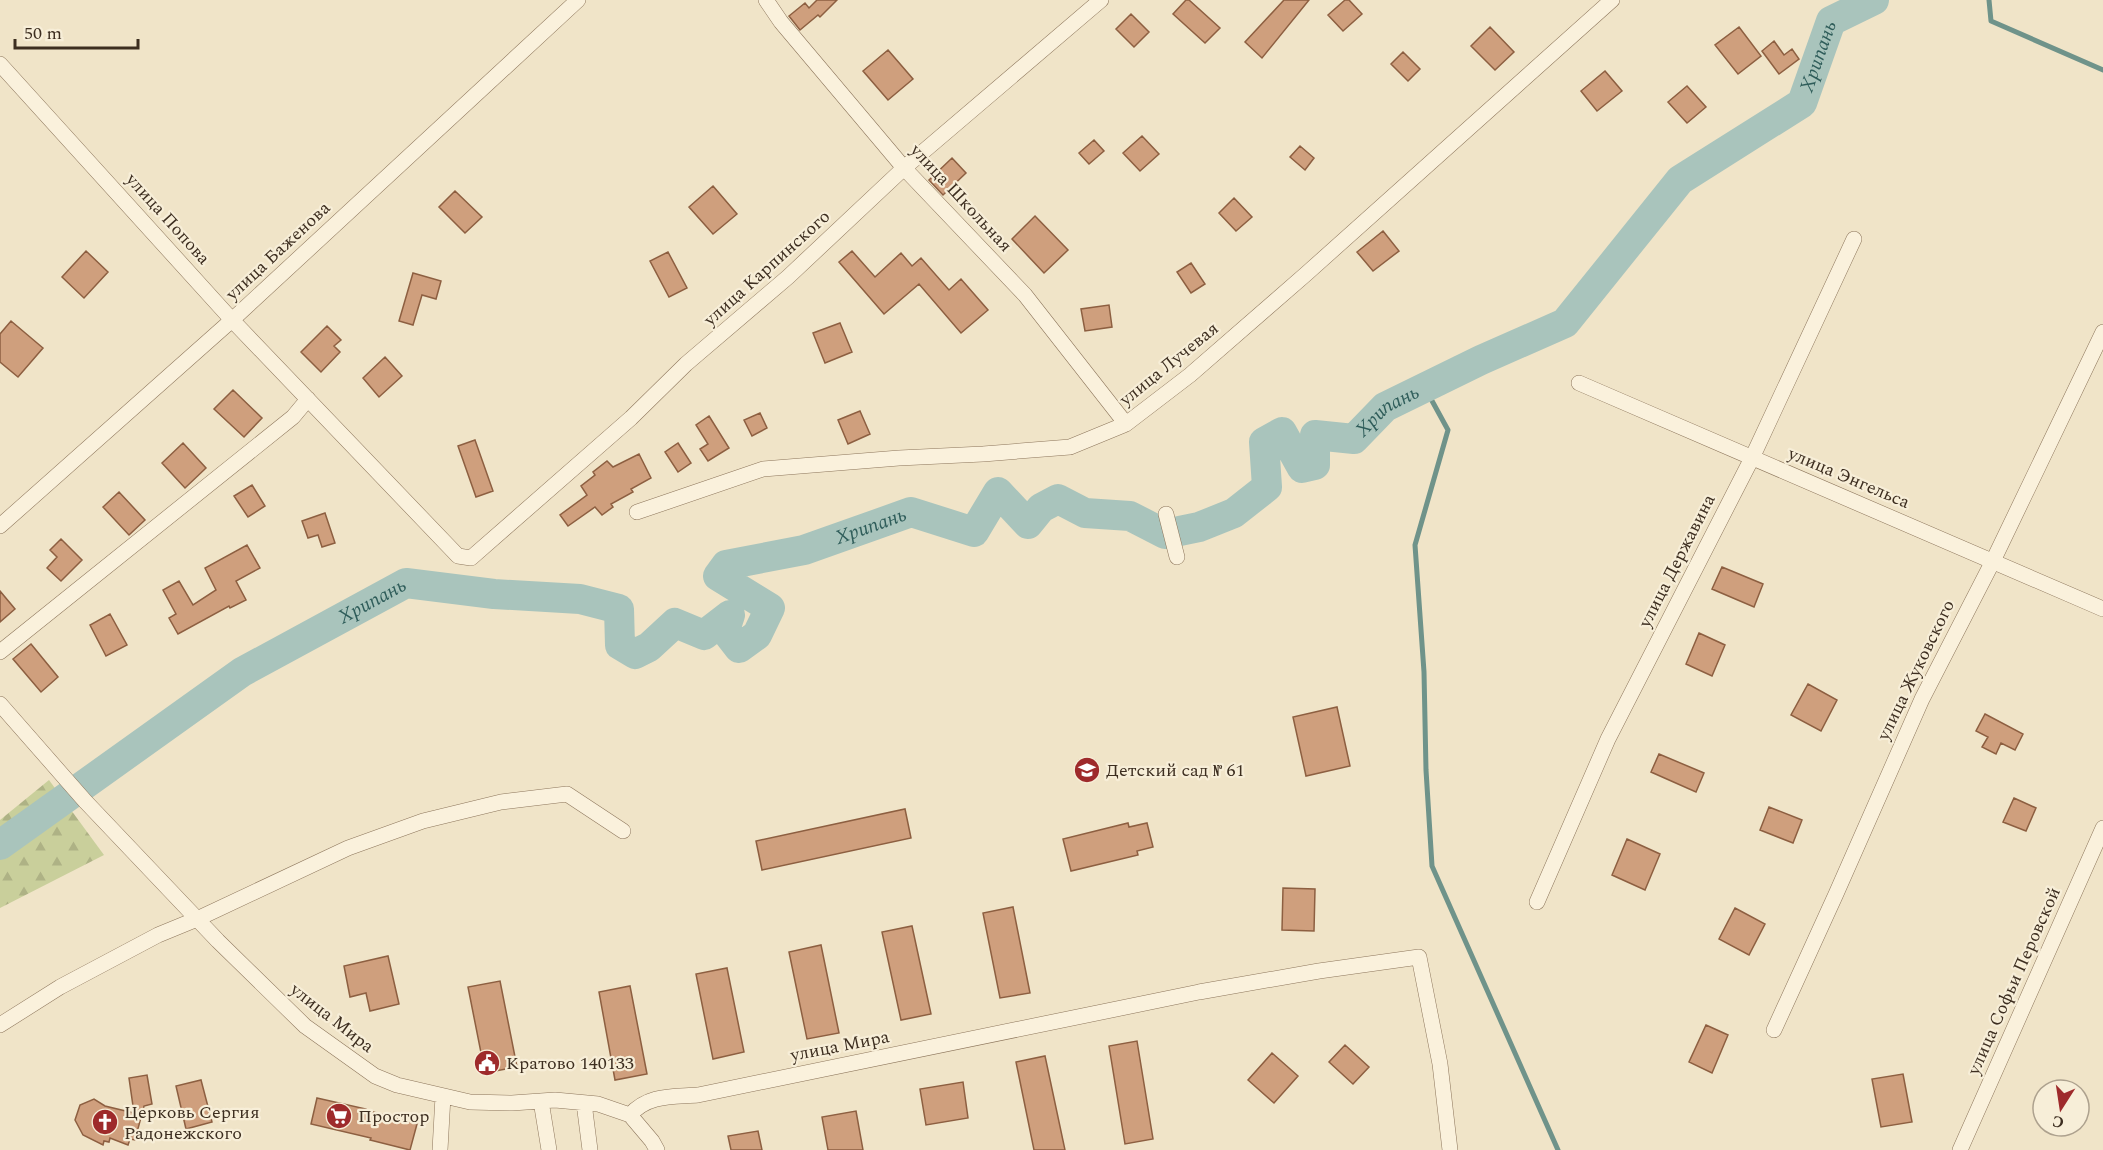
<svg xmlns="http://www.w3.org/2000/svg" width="2103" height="1150" viewBox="0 0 2103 1150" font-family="Spectral,serif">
  <defs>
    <pattern id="forest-firs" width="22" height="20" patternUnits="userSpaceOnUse" patternTransform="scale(1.5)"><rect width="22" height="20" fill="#c9cf9b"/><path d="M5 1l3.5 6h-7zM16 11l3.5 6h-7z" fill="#aeb285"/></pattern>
  </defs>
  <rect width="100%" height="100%" fill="#f0e4c8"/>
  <!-- forest -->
  <path fill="url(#forest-firs)" d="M 49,780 L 104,855 L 0,908 L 0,820 Z"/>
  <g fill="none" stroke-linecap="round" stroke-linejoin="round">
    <!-- stream -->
    <path stroke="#6f938a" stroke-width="5" d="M 1989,0 L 1991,21 L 2103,70
      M 1425,388 L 1448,430 L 1415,545 L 1424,672 L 1426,770 L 1432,866 L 1558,1150"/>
    <!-- river -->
    <path stroke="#a9c4bc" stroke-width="30" id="s1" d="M 0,845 L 242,672 L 406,583 L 494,594 L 580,599 L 619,609 L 620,645 L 635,654 L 649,647 L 675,623 L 704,635 L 730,615 L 725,630 L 739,648 L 757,635 L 770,608 L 718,576 L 726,565 L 804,550 L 911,512 L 974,532 L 998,492 L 1028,524 L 1041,508 L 1058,499 L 1085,513 L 1130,516 L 1165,534 L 1199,527 L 1234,513 L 1267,487 L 1264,442 L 1282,432 L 1302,468 L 1315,465 L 1315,435 L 1354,439 L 1385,407 L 1481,360 L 1565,323 L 1680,180 L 1802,103 L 1831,21 L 1874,0"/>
  </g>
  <!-- building -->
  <path fill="#cf9f7d" stroke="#8d5f41" stroke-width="1.5" d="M 817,0 L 837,0 L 820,17 L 818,15 L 800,30 L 789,16 L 805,3 L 809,8 Z
    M 1186,0 L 1189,0 L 1220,28 L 1205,43 L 1173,14 Z
    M 1284,0 L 1309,0 L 1262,58 L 1245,42 Z
    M 1345,0 L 1349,0 L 1362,14 L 1343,31 L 1328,15 Z
    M 1131,14 L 1149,32 L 1134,47 L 1116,29 Z
    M 1490,27 L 1514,52 L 1495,70 L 1471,46 Z
    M 1739,27 L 1761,56 L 1738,74 L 1715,45 Z
    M 1774,41 L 1784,55 L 1792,49 L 1799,59 L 1779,74 L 1762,51 Z
    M 888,50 L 913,79 L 888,100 L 863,71 Z
    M 1403,52 L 1420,69 L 1408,81 L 1391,64 Z
    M 1605,71 L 1622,91 L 1597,111 L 1581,91 Z
    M 1687,86 L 1706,107 L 1687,123 L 1668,102 Z
    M 1142,136 L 1159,154 L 1140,171 L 1123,153 Z
    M 1094,140 L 1104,151 L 1089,164 L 1079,153 Z
    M 1300,146 L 1314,158 L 1305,170 L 1290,157 Z
    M 952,158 L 966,173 L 943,195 L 929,180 Z
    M 713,186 L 737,214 L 713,234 L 689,207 Z
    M 455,191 L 482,217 L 465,233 L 439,207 Z
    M 1234,198 L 1252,217 L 1236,231 L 1219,213 Z
    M 1035,216 L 1068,250 L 1044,273 L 1012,239 Z
    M 1383,231 L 1399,251 L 1373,271 L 1357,252 Z
    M 86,251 L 108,272 L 84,298 L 62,277 Z
    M 852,251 L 875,277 L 901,253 L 912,266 L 921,258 L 949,290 L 961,279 L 988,310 L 961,333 L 919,284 L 884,314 L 839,262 Z
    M 668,252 L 687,288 L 669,297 L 650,261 Z
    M 1191,263 L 1205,284 L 1191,293 L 1177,272 Z
    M 413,273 L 441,281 L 436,299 L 422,295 L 413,325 L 399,321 Z
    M 1109,305 L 1112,327 L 1085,331 L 1081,309 Z
    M 11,321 L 43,348 L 18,377 L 0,362 L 0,334 Z
    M 840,323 L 852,352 L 825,363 L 813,333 Z
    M 327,326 L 341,340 L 334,346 L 340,352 L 321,372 L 301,352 Z
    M 385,357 L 402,376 L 379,397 L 363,378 Z
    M 233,390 L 262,418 L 244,437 L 214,409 Z
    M 860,411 L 870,434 L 848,444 L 838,420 Z
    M 760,413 L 767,428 L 752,436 L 744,420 Z
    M 709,416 L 729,448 L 708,461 L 700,449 L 708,444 L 696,425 Z
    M 475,440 L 493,491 L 476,497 L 458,446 Z
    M 183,443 L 206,468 L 185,488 L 162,463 Z
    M 678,443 L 691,463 L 678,472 L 665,452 Z
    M 639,454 L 651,478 L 631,489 L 633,492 L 611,504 L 613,507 L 602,515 L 595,507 L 568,526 L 560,515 L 587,495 L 581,486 L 595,475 L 593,472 L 607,461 L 613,467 Z
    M 252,485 L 265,506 L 248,517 L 234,496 Z
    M 119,492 L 145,520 L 129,535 L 103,507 Z
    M 325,513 L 335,543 L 322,547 L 318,535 L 308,538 L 302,521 Z
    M 61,539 L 82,560 L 61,581 L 47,568 L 57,557 L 50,550 Z
    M 247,545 L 260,568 L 236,581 L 246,600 L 230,608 L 229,606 L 178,634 L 169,618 L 176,614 L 163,590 L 179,581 L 193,605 L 216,590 L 205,568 Z
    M 1722,567 L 1763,584 L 1754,607 L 1712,589 Z
    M 0,591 L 15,609 L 0,622 Z
    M 110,614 L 127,645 L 106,656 L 90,625 Z
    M 1699,633 L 1725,645 L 1712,676 L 1686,664 Z
    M 31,644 L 58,677 L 41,692 L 13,659 Z
    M 1808,684 L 1837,700 L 1821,731 L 1791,715 Z
    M 1337,707 L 1350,766 L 1306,776 L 1293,717 Z
    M 1985,714 L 2023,734 L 2015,750 L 2001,743 L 1996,754 L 1982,747 L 1988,737 L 1976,731 Z
    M 1659,754 L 1704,773 L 1696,792 L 1651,772 Z
    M 2014,798 L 2036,808 L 2026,831 L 2003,822 Z
    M 1769,807 L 1802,820 L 1793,843 L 1760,830 Z
    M 905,809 L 911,838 L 762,870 L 756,841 Z
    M 1128,823 L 1129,827 L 1147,823 L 1153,847 L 1137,851 L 1138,855 L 1071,871 L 1063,839 Z
    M 1627,839 L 1660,854 L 1645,890 L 1612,875 Z
    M 1283,888 L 1315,889 L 1314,931 L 1282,930 Z
    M 1013,907 L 1030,993 L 1000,998 L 983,913 Z
    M 1735,908 L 1765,924 L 1749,955 L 1719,939 Z
    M 912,926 L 931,1014 L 901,1020 L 882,932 Z
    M 821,945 L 839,1033 L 807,1039 L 789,952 Z
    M 388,956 L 399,1004 L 370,1011 L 366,993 L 350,997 L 344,966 Z
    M 727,968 L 744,1052 L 713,1059 L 696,974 Z
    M 500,981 L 517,1067 L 485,1073 L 468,987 Z
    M 630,986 L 647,1074 L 615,1080 L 599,992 Z
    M 1706,1025 L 1728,1035 L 1712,1073 L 1689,1062 Z
    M 1137,1041 L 1153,1139 L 1125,1144 L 1109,1046 Z
    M 1345,1045 L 1369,1067 L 1353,1084 L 1329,1062 Z
    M 1272,1053 L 1298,1076 L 1274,1103 L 1248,1080 Z
    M 1045,1056 L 1065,1150 L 1034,1150 L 1016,1062 Z
    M 1903,1074 L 1912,1122 L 1881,1127 L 1872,1079 Z
    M 147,1075 L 152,1104 L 144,1106 L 135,1140 L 130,1139 L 128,1145 L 110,1138 L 109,1142 L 104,1141 L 103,1145 L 83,1135 L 75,1120 L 80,1105 L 94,1099 L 105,1106 L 134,1113 L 129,1078 Z
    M 201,1080 L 212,1122 L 186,1129 L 176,1086 Z
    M 963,1082 L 968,1118 L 926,1125 L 920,1089 Z
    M 317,1098 L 366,1109 L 366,1110 L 417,1124 L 410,1150 L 370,1140 L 371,1138 L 311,1124 Z
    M 856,1111 L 863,1150 L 828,1150 L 822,1117 Z
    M 758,1131 L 762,1150 L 731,1150 L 728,1136 Z"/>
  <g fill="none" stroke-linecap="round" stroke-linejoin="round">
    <!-- street casing -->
    <g stroke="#8d765c" stroke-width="16">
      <path id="street" d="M 766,0 L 781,22 L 904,168 L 1025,295 L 1126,424
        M 0,64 L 232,320 L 458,556 L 471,558 L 631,418 L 686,364 L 788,277 L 904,168 L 1101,0
        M 1579,383 L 2103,609
        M 637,512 L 763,469 L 899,458 L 983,454 L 1070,447 L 1126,424 L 1190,375 L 1306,274 L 1612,0
        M 1166,514 L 1177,557
        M 0,526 L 232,320 L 578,0
        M 0,652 L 293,417 L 308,399
        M 0,704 L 85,801 L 218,941 L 305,1026 L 375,1076 L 397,1085 L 470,1102 L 512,1103 L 555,1100 L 598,1104 L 630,1115 L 652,1141 L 657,1150
        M 1537,902 L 1608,739 L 1752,458 L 1854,239
        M 0,1025 L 60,987 L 158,935 L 197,919 L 348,848 L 423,821 L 501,802 L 567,794 L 623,831
        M 1774,1030 L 1836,894 L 1922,699 L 1993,561 L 2103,332
        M 541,1101 L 549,1150
        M 584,1103 L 590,1150
        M 630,1115 C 648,1094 673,1097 698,1095 L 1199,992 L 1319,971 L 1419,957 L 1440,1064 L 1450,1150
        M 440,1150 L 443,1096
        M 1960,1150 L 2103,828"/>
    </g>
    <!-- street -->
    <use href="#street" stroke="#faf1dc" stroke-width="15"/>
  </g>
  <!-- icons -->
  <defs>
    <g id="school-disc" transform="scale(1.35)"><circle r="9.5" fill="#9e2a2b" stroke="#f7eed8"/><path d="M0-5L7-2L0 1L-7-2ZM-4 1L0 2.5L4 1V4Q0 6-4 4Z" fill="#fff"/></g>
    <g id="civic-disc" transform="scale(1.35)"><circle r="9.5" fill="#9e2a2b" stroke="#f7eed8"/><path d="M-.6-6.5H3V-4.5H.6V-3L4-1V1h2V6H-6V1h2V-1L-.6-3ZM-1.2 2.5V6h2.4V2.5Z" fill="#fff"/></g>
    <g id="supermarket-disc" transform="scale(1.35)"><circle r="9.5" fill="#9e2a2b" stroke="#f7eed8"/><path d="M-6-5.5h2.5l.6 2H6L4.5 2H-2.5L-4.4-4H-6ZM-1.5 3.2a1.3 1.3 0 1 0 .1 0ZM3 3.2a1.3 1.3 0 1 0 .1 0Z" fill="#fff"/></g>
    <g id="church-disc" transform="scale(1.35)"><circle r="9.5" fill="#9e2a2b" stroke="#f7eed8"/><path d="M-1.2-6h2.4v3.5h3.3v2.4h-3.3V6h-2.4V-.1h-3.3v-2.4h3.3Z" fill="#fff"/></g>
  </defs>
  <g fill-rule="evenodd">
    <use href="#school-disc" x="1087" y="770"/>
    <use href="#civic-disc" x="487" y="1063"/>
    <use href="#supermarket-disc" x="339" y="1116"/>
    <use href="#church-disc" x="105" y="1122"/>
  </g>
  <g text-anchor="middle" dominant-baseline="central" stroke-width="4.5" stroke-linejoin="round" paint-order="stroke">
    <!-- street labels -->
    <g font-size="18" fill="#3d2e20" stroke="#f7eed8">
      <text transform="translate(961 198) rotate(47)">улица Школьная</text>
      <text transform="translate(168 219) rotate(48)">улица Попова</text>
      <text transform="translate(278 251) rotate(-43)">улица Баженова</text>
      <text transform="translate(767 268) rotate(-42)">улица Карпинского</text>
      <text transform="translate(1169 364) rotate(-39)">улица Лучевая</text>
      <text transform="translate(1849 478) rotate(23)">улица Энгельса</text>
      <text transform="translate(1677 561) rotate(-63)">улица Державина</text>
      <text transform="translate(1916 670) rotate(-64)">улица Жуковского</text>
      <text transform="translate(2014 981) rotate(-66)">улица Софьи Перовской</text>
      <text transform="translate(332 1018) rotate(38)">улица Мира</text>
      <text transform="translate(840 1046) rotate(-11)">улица Мира</text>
    </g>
    <!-- poi labels -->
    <g font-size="18" fill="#3d2e20" stroke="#f7eed8" text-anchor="start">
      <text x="1106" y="770">Детский сад № 61</text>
      <text x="506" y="1063">Кратово 140133</text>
      <text x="124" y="1112">Церковь Сергия<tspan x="124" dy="21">Радонежского</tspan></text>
      <text x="358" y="1116">Простор</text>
    </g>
    <!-- water labels -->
    <g font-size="20" font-style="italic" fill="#2f5d5a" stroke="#f7eed8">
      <text stroke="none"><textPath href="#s1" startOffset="2462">Хрипань</textPath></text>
      <text stroke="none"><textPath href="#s1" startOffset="1886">Хрипань</textPath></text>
      <text stroke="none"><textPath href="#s1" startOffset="1184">Хрипань</textPath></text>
      <text stroke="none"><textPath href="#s1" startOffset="446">Хрипань</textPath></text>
    </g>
  </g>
  <!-- north arrow -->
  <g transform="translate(2061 1108) rotate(192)"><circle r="28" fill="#f7eed8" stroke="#ada18e" stroke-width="1.5"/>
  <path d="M0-4.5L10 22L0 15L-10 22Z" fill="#9e2a2b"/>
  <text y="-9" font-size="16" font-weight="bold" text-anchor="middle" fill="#3d2e20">С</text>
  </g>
  <!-- scale -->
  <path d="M15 39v9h123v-9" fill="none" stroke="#3d2e20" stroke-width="3"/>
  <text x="24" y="39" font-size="18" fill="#3d2e20" stroke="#f7eed8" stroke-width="4.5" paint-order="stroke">50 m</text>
</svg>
